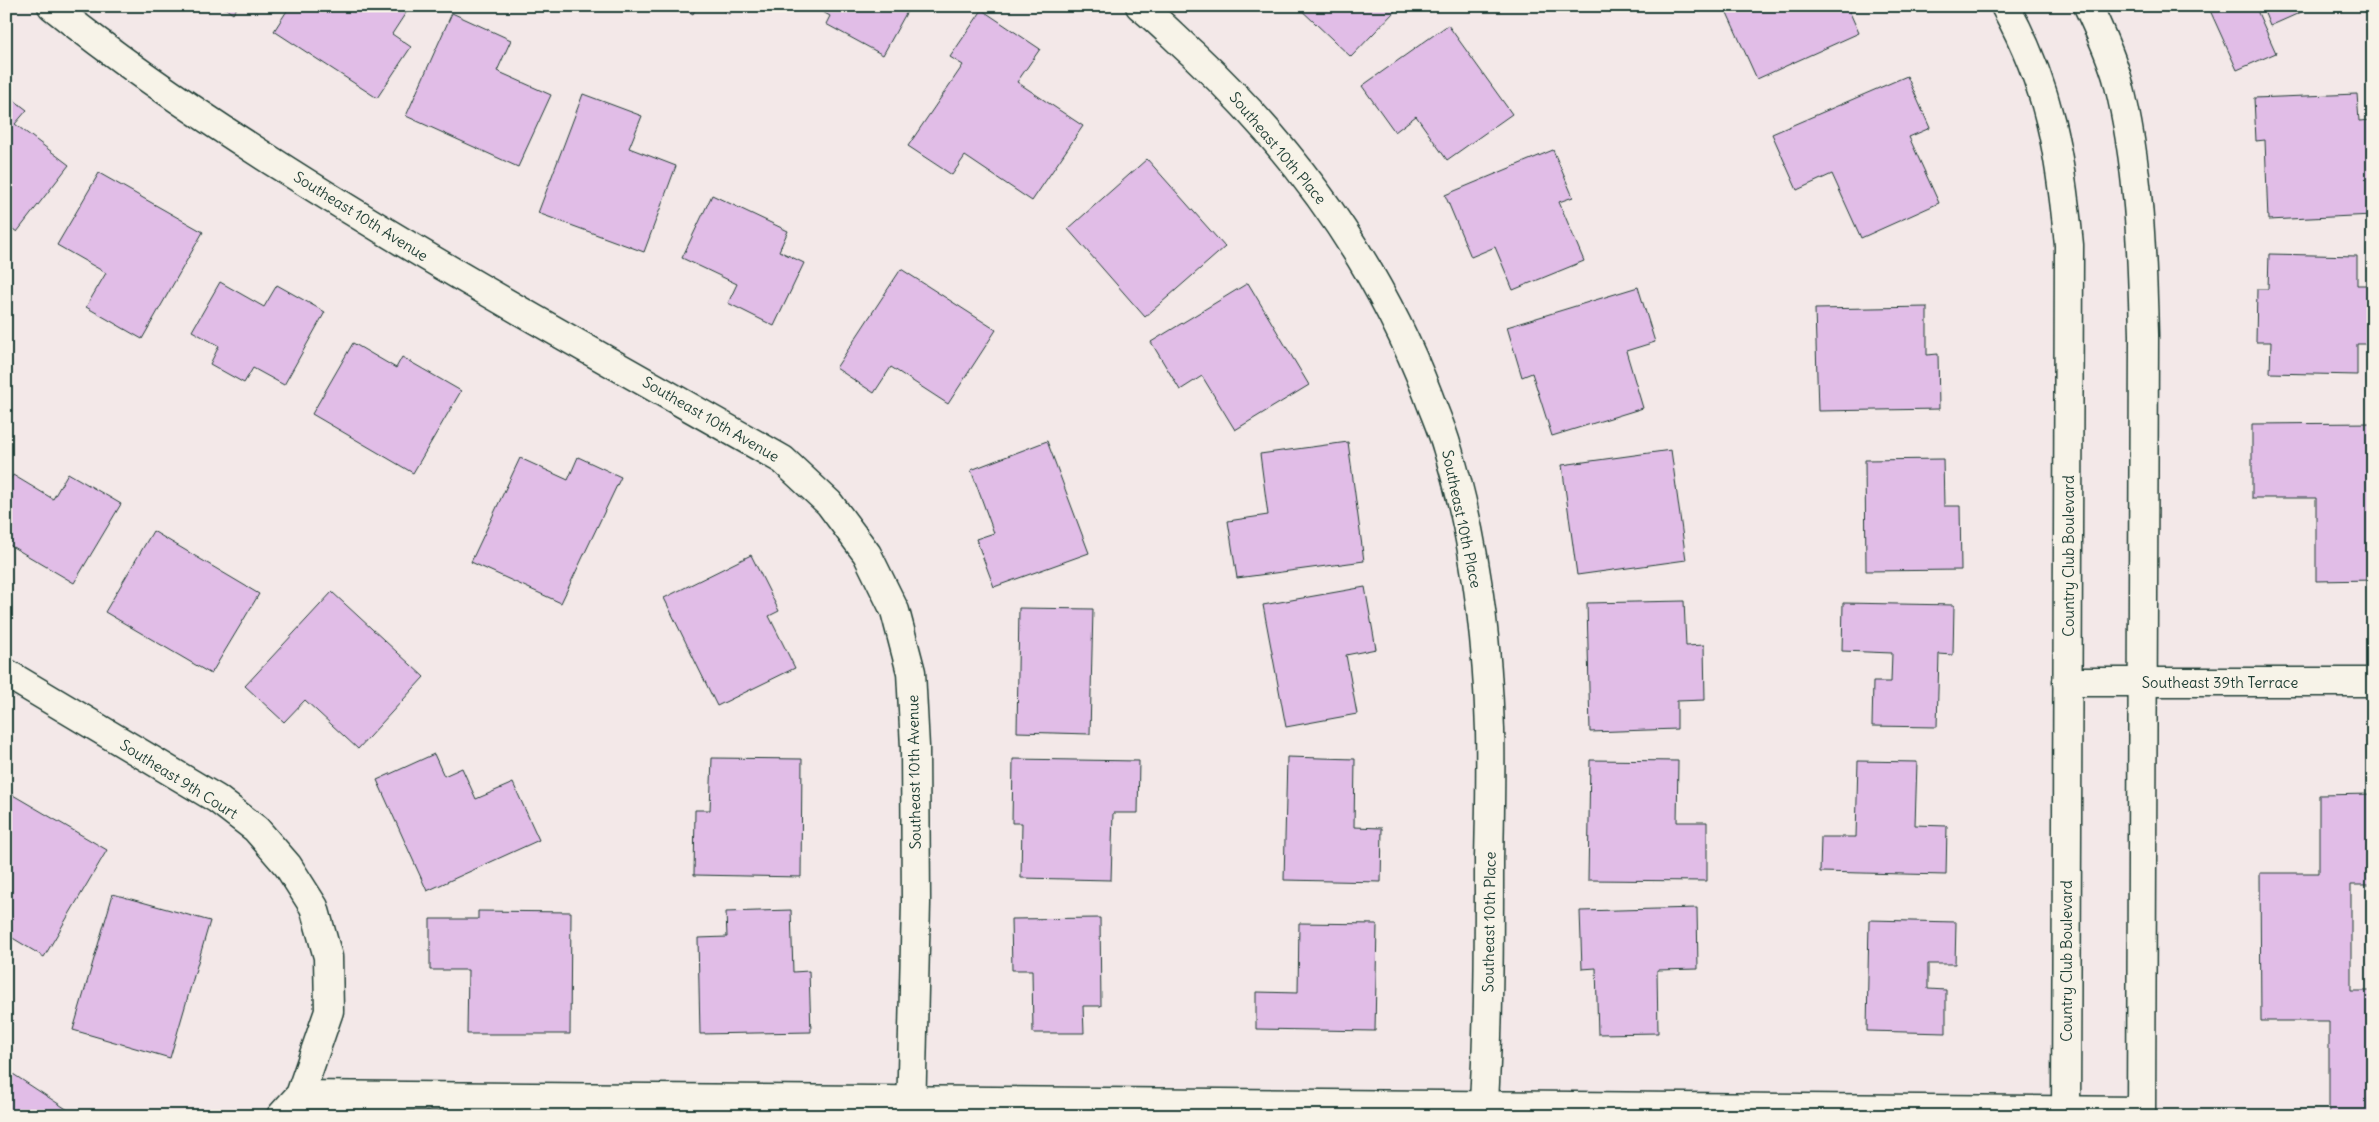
<svg xmlns="http://www.w3.org/2000/svg" width="2379" height="1122" viewBox="0 0 2379 1122" font-family="Delius,sans-serif">
  <rect width="100%" height="100%" fill="#f3e8e8"/>
  <filter id="ink" filterUnits="userSpaceOnUse"><feTurbulence type="fractalNoise" baseFrequency=".02" numOctaves="2"/><feDisplacementMap in="SourceGraphic" scale="10" xChannelSelector="R" yChannelSelector="G"/><feConvolveMatrix kernelMatrix="1 2 1 2 8 2 1 2 1" color-interpolation-filters="sRGB"/></filter>
  <g filter="url(#ink)">
    <!-- building -->
    <path fill="#e1bde7" stroke="#1f3d34" d="M 222,6 L 238,6 L 233,14 Z
      M 290,6 L 399,6 L 407,11 L 392,34 L 411,47 L 377,98 L 274,31 Z
      M 679,6 L 697,6 L 693,14 Z
      M 715,6 L 733,6 L 729,14 Z
      M 812,6 L 910,6 L 883,55 L 826,24 L 830,16 Z
      M 1297,6 L 1389,6 L 1395,11 L 1351,57 Z
      M 1724,6 L 1847,6 L 1859,33 L 1757,79 Z
      M 2208,6 L 2255,6 L 2276,53 L 2237,70 Z
      M 2262,6 L 2315,6 L 2270,26 Z
      M 982,10 L 1040,49 L 1017,82 L 1083,126 L 1032,201 L 965,156 L 952,175 L 908,146 L 963,65 L 950,57 Z
      M 452,13 L 511,40 L 497,71 L 551,95 L 518,167 L 406,116 Z
      M 1448,25 L 1512,114 L 1447,160 L 1416,116 L 1395,132 L 1362,86 Z
      M 1907,76 L 1930,128 L 1909,137 L 1939,203 L 1861,238 L 1832,174 L 1797,190 L 1772,134 Z
      M 6,94 L 27,110 L 15,124 L 69,165 L 17,232 L 6,224 Z
      M 583,94 L 642,116 L 629,148 L 676,166 L 644,252 L 538,213 Z
      M 2357,94 L 2359,121 L 2373,120 L 2373,215 L 2268,220 L 2265,140 L 2256,141 L 2254,98 Z
      M 1553,150 L 1573,197 L 1559,202 L 1584,261 L 1513,290 L 1495,247 L 1471,257 L 1445,195 Z
      M 1147,159 L 1225,247 L 1145,317 L 1068,229 Z
      M 99,173 L 203,232 L 142,339 L 86,307 L 106,273 L 57,245 Z
      M 712,195 L 788,231 L 779,251 L 804,263 L 774,326 L 728,303 L 737,284 L 682,258 Z
      M 2269,254 L 2357,256 L 2357,285 L 2373,285 L 2373,344 L 2357,344 L 2357,375 L 2270,373 L 2271,342 L 2256,342 L 2257,289 L 2268,289 Z
      M 901,269 L 996,330 L 948,404 L 891,367 L 874,393 L 836,368 Z
      M 220,282 L 264,307 L 277,285 L 325,312 L 284,385 L 253,368 L 244,383 L 210,364 L 219,346 L 192,331 Z
      M 1248,283 L 1309,385 L 1235,430 L 1202,376 L 1180,390 L 1151,342 Z
      M 1638,287 L 1655,342 L 1626,351 L 1643,408 L 1552,436 L 1532,373 L 1522,377 L 1507,327 Z
      M 1927,307 L 1927,355 L 1938,354 L 1939,409 L 1818,411 L 1815,309 Z
      M 353,343 L 396,368 L 402,357 L 461,391 L 413,473 L 312,414 Z
      M 2373,423 L 2373,580 L 2316,581 L 2316,498 L 2252,498 L 2252,424 Z
      M 1047,441 L 1089,553 L 994,587 L 976,539 L 994,533 L 971,470 Z
      M 1348,442 L 1364,561 L 1237,578 L 1228,521 L 1268,515 L 1260,454 Z
      M 1671,450 L 1686,560 L 1577,575 L 1562,465 Z
      M 578,457 L 621,477 L 561,603 L 471,562 L 520,458 L 568,480 Z
      M 1943,459 L 1944,506 L 1960,506 L 1961,570 L 1866,571 L 1865,460 Z
      M 68,473 L 121,504 L 74,583 L 6,543 L 6,487 L 13,475 L 53,499 Z
      M 153,531 L 259,594 L 211,674 L 105,612 Z
      M 751,555 L 779,611 L 769,616 L 795,668 L 717,706 L 664,598 Z
      M 1365,587 L 1376,649 L 1346,655 L 1357,714 L 1286,727 L 1263,605 Z
      M 332,592 L 424,677 L 358,749 L 305,700 L 284,722 L 245,686 Z
      M 1684,601 L 1686,646 L 1704,645 L 1705,700 L 1677,701 L 1677,729 L 1590,732 L 1587,603 Z
      M 1843,603 L 1954,605 L 1953,655 L 1939,654 L 1937,727 L 1872,726 L 1873,682 L 1891,682 L 1892,653 L 1842,651 Z
      M 1019,608 L 1093,609 L 1090,734 L 1017,732 Z
      M 434,754 L 444,776 L 462,768 L 476,799 L 513,783 L 539,840 L 427,891 L 377,780 Z
      M 1287,757 L 1355,759 L 1354,827 L 1382,828 L 1381,882 L 1284,880 Z
      M 712,758 L 802,759 L 801,877 L 694,875 L 695,810 L 710,810 Z
      M 1013,759 L 1139,761 L 1138,813 L 1113,813 L 1111,880 L 1021,878 L 1022,823 L 1012,823 Z
      M 1590,760 L 1678,761 L 1677,822 L 1707,822 L 1707,881 L 1588,880 Z
      M 1858,761 L 1917,762 L 1915,825 L 1947,826 L 1946,875 L 1820,872 L 1821,837 L 1856,837 Z
      M 6,791 L 107,850 L 44,957 L 6,934 L 6,911 L 9,906 L 6,904 Z
      M 2373,794 L 2373,885 L 2351,885 L 2351,991 L 2373,991 L 2373,1116 L 2329,1116 L 2329,1021 L 2261,1021 L 2260,873 L 2319,873 L 2319,795 Z
      M 113,894 L 210,921 L 170,1058 L 73,1030 Z
      M 1697,908 L 1698,969 L 1657,970 L 1658,1033 L 1598,1034 L 1596,968 L 1582,969 L 1580,911 Z
      M 791,910 L 793,972 L 809,971 L 811,1032 L 700,1034 L 698,938 L 727,937 L 726,912 Z
      M 478,911 L 571,912 L 570,1034 L 467,1034 L 468,970 L 430,970 L 430,919 L 478,919 Z
      M 1100,918 L 1101,1006 L 1083,1006 L 1084,1033 L 1033,1033 L 1032,970 L 1012,970 L 1011,919 Z
      M 1869,920 L 1956,922 L 1955,964 L 1928,964 L 1928,989 L 1946,990 L 1946,1033 L 1867,1031 Z
      M 1299,923 L 1377,924 L 1375,1031 L 1256,1029 L 1256,992 L 1298,993 Z
      M 13,1074 L 77,1116 L 6,1116 L 6,1084 Z"/>
    <g fill="none" stroke-linecap="round" stroke-linejoin="round">
      <!-- minor casing -->
      <g stroke="#1f3d34" stroke-width="31">
        <path id="minor" d="M 52,6 C 126,66 205,119 286,170 C 448,273 616,365 783,460 L 829,503 L 867,554 L 895,611 L 911,672 L 915,747 L 916,903 L 911,1116
          M 1140,6 C 1159,21 1176,39 1194,55 C 1296,151 1378,265 1428,395 C 1434,412 1442,429 1447,447 C 1475,537 1487,636 1490,730 C 1491,773 1490,816 1489,859 C 1489,944 1489,1030 1483,1116
          M 6,673 L 217,799 L 256,829 L 288,866 L 314,907 L 328,957 L 329,1011 L 300,1095 L 281,1116
          M 2067,682 L 2373,682
          M 300,1095 L 2141,1111"/>
      </g>
      <!-- major casing -->
      <g stroke="#1f3d34" stroke-width="31">
        <path id="major" d="M 2005,6 C 2050,88 2060,153 2069,245 L 2066,1116
          M 2088,6 C 2099,30 2111,55 2118,81 C 2139,164 2142,249 2144,335 L 2141,1116"/>
      </g>
      <!-- minor -->
      <use href="#minor" stroke="#f7f3e8" stroke-width="28"/>
      <!-- major -->
      <use href="#major" stroke="#f7f3e8" stroke-width="28"/>
    </g>
  </g>
  <g text-anchor="middle" dominant-baseline="central" stroke-width="4" stroke-linejoin="round" paint-order="stroke">
    <!-- street labels -->
    <g font-size="15" fill="#1f3d34" stroke="#f7f3e8">
      <text transform="translate(1278 148) rotate(50)">Southeast 10th Place</text>
      <text transform="translate(361 216) rotate(32)">Southeast 10th Avenue</text>
      <text transform="translate(711 419) rotate(30)">Southeast 10th Avenue</text>
      <text transform="translate(1462 519) rotate(78)">Southeast 10th Place</text>
      <text transform="translate(2068 556) rotate(-90)">Country Club Boulevard</text>
      <text x="2220" y="682">Southeast 39th Terrace</text>
      <text transform="translate(914 772) rotate(-91)">Southeast 10th Avenue</text>
      <text transform="translate(179 779) rotate(32)">Southeast 9th Court</text>
      <text transform="translate(1489 922) rotate(-89)">Southeast 10th Place</text>
      <text transform="translate(2066 961) rotate(-90)">Country Club Boulevard</text>
    </g>
  </g>
  <!-- margin -->
  <rect width="2379" height="1122" fill="none" stroke="#f7f3e8" stroke-width="25"/>
  <rect x="12" y="12" width="2354" height="1097" fill="none" stroke="#1f3d34" stroke-width="2" filter="url(#ink)"/>
</svg>
